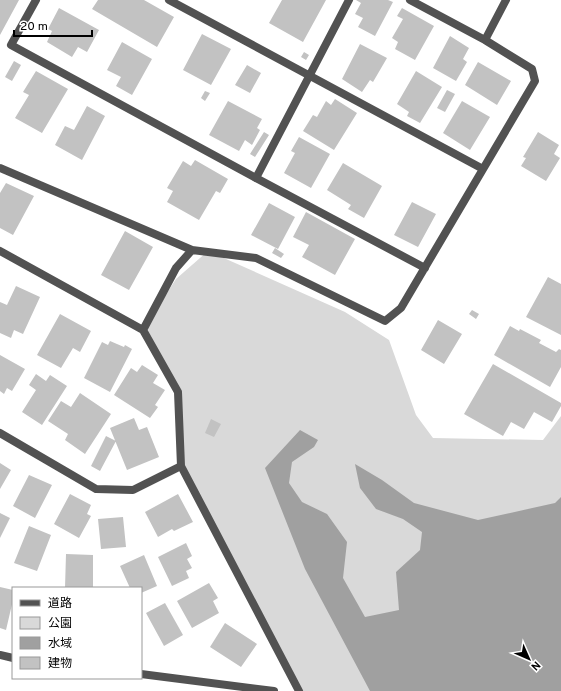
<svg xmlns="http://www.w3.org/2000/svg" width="561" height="691" viewBox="0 0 561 691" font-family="Overpass,'Noto Sans JP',sans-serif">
  <rect width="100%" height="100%" fill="#fff"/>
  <!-- green -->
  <path fill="#d9d9d9" d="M 208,251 L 345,312 L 389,340 L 416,415 L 433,438 L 543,440 L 561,416 L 561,691 L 299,691 L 181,466 L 178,392 L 143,330 L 176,279 Z"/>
  <!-- water -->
  <path fill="#a0a0a0" d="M 300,430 L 318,440 L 314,447 L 292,462 L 289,483 L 302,502 L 327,514 L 347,542 L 343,578 L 365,617 L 399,610 L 396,572 L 420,550 L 422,532 L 403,519 L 376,509 L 360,488 L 355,464 L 382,480 L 414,503 L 478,520 L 555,503 L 561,497 L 561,691 L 370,691 L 305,569 L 265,468 Z"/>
  <!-- building -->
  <path fill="#c2c2c2" d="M 0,0 L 19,0 L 0,35 Z
    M 98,0 L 144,0 L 174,17 L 157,47 L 92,9 Z
    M 282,0 L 326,0 L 303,42 L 269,23 Z
    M 356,0 L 388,0 L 393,2 L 375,36 L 358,27 L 363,18 L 355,14 L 361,3 Z
    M 59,8 L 99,30 L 87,52 L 78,47 L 72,57 L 47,42 L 52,31 L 48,29 Z
    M 402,8 L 434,26 L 415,60 L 395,49 L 398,42 L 392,38 L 403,19 L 397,16 Z
    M 202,34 L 231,49 L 211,85 L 183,70 Z
    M 450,36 L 469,48 L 463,59 L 467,62 L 456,81 L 433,68 Z
    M 122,42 L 152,59 L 132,95 L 116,86 L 121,77 L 107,70 Z
    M 360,44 L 387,58 L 373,82 L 370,80 L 362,92 L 342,79 Z
    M 304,52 L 309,55 L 306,60 L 301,57 Z
    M 14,61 L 21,65 L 12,81 L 5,77 Z
    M 478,62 L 511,81 L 497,105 L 465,85 Z
    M 247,65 L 261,73 L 250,93 L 235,85 Z
    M 36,71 L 68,89 L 42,133 L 15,118 L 29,95 L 23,92 Z
    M 416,71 L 442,87 L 420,123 L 407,116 L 409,112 L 397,104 Z
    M 447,90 L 455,94 L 445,112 L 437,108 Z
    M 205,91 L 210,93 L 205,101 L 201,98 Z
    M 335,99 L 357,113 L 334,150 L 303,131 L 313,115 L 317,117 L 326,101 L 331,105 Z
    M 228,101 L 262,119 L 257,128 L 260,130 L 252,145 L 245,140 L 239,151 L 209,135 Z
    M 462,101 L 490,117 L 470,150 L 443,133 Z
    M 87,106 L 105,116 L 82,160 L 55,145 L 65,126 L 74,130 Z
    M 264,132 L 269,135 L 255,157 L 250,154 Z
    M 538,132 L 559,145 L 554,154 L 560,158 L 546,181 L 521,166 L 526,158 L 523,157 Z
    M 299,137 L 330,154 L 311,188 L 284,173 L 295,153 L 291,151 Z
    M 195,160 L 228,179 L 220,193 L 216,191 L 199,220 L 167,202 L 173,191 L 167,188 L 183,161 L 191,166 Z
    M 343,163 L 382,186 L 364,218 L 348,209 L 351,205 L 327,190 Z
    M 6,183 L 34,196 L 13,235 L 0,228 L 0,193 Z
    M 412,202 L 436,214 L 418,247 L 394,235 Z
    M 269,203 L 295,217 L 278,249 L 251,235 Z
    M 306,212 L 355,239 L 335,275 L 302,257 L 309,245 L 293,237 Z
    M 125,231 L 153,247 L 129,290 L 101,275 Z
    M 275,248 L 284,254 L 281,258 L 272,253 Z
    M 548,277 L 561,284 L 561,335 L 526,317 Z
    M 16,286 L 40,297 L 23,334 L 14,330 L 11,338 L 0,333 L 0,302 L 7,305 Z
    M 472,310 L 479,314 L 476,319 L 469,314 Z
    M 60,314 L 91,331 L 80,352 L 73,348 L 61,368 L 37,355 Z
    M 438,320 L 462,334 L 444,364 L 421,350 Z
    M 510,326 L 519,331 L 520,329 L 541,340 L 539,343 L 556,352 L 559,349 L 561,350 L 561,367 L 550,387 L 494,355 Z
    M 110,341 L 124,347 L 125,345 L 132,349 L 110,392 L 84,378 L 102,342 L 108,345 Z
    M 0,355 L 25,369 L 12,391 L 7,388 L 4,394 L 0,391 Z
    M 493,364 L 561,403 L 561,406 L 552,422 L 534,412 L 524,429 L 511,422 L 503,436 L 464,414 Z
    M 142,365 L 158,375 L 153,383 L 165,390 L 155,405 L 158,407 L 150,418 L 114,395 L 131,368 L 137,372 Z
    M 36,374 L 46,381 L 50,375 L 67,386 L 42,425 L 22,412 L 36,390 L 29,385 Z
    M 80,393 L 111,414 L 85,454 L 65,440 L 68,434 L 48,421 L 61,401 L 71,407 Z
    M 134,418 L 139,430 L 147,427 L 159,457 L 127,470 L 110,428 Z
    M 211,419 L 221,424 L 214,437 L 205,433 Z
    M 106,436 L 116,441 L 100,471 L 91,466 Z
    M 0,463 L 11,470 L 0,489 Z
    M 29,475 L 52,485 L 35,518 L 13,506 Z
    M 70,494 L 91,505 L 87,514 L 91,516 L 79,538 L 54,524 Z
    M 178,494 L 193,522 L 174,531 L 172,529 L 158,537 L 145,512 Z
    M 0,513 L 10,518 L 0,538 Z
    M 123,517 L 126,547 L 101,549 L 98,519 Z
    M 29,526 L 51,535 L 37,571 L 14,563 Z
    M 186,543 L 192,556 L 187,559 L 192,568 L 186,571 L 189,578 L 172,586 L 158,557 Z
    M 66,554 L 93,555 L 93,588 L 65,588 Z
    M 144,555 L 157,586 L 141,593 L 141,588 L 130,588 L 120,566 Z
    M 209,583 L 218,598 L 213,601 L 219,613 L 192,628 L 177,601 Z
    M 0,587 L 13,590 L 13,600 L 6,630 L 0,628 Z
    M 165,603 L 183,635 L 164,646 L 146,613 Z
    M 225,623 L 257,644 L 241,667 L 210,647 Z"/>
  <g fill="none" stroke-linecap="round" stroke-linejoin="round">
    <!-- service -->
    <path stroke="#525252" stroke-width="8" d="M 256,178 L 349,0"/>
    <!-- minor -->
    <path stroke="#525252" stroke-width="8" d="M 36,0 L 11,45 L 256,178 L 425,268
      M 169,0 L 483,169
      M 485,40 L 506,0
      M 0,168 L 192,250 L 256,258 L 385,321 L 401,308 L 535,81 L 532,69 L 485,40 L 410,0
      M 0,251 L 143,330
      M 0,433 L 96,489 L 133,490 L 181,466 L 178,392 L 143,330 L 176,268 L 192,250
      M 181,466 L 299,691"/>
    <!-- tertiary -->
    <path stroke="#525252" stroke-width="8" d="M 0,655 L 13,658
      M 141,674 L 274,691"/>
  </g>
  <!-- legend -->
  <rect x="12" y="587" width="130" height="92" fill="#ffffff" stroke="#999999"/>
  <rect x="20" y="600" width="20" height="6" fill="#525252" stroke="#999999"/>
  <text x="48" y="607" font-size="12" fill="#000000">道路</text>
  <rect x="20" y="617" width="20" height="12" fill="#d9d9d9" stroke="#999999"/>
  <text x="48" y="627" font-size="12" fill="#000000">公園</text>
  <rect x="20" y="637" width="20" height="12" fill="#a0a0a0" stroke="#999999"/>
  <text x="48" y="647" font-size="12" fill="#000000">水域</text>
  <rect x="20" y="657" width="20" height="12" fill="#c2c2c2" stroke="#999999"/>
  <text x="48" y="667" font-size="12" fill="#000000">建物</text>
  <!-- north arrow -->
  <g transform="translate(529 659) rotate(135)" stroke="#ffffff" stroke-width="3" paint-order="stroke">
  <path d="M0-3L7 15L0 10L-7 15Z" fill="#000000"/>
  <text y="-6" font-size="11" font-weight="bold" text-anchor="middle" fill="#000000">N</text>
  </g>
  <!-- scale -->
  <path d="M14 30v6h78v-6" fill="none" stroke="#000000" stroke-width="2"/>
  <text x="20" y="30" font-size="12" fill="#000000" stroke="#ffffff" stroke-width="3" paint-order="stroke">20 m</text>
</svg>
